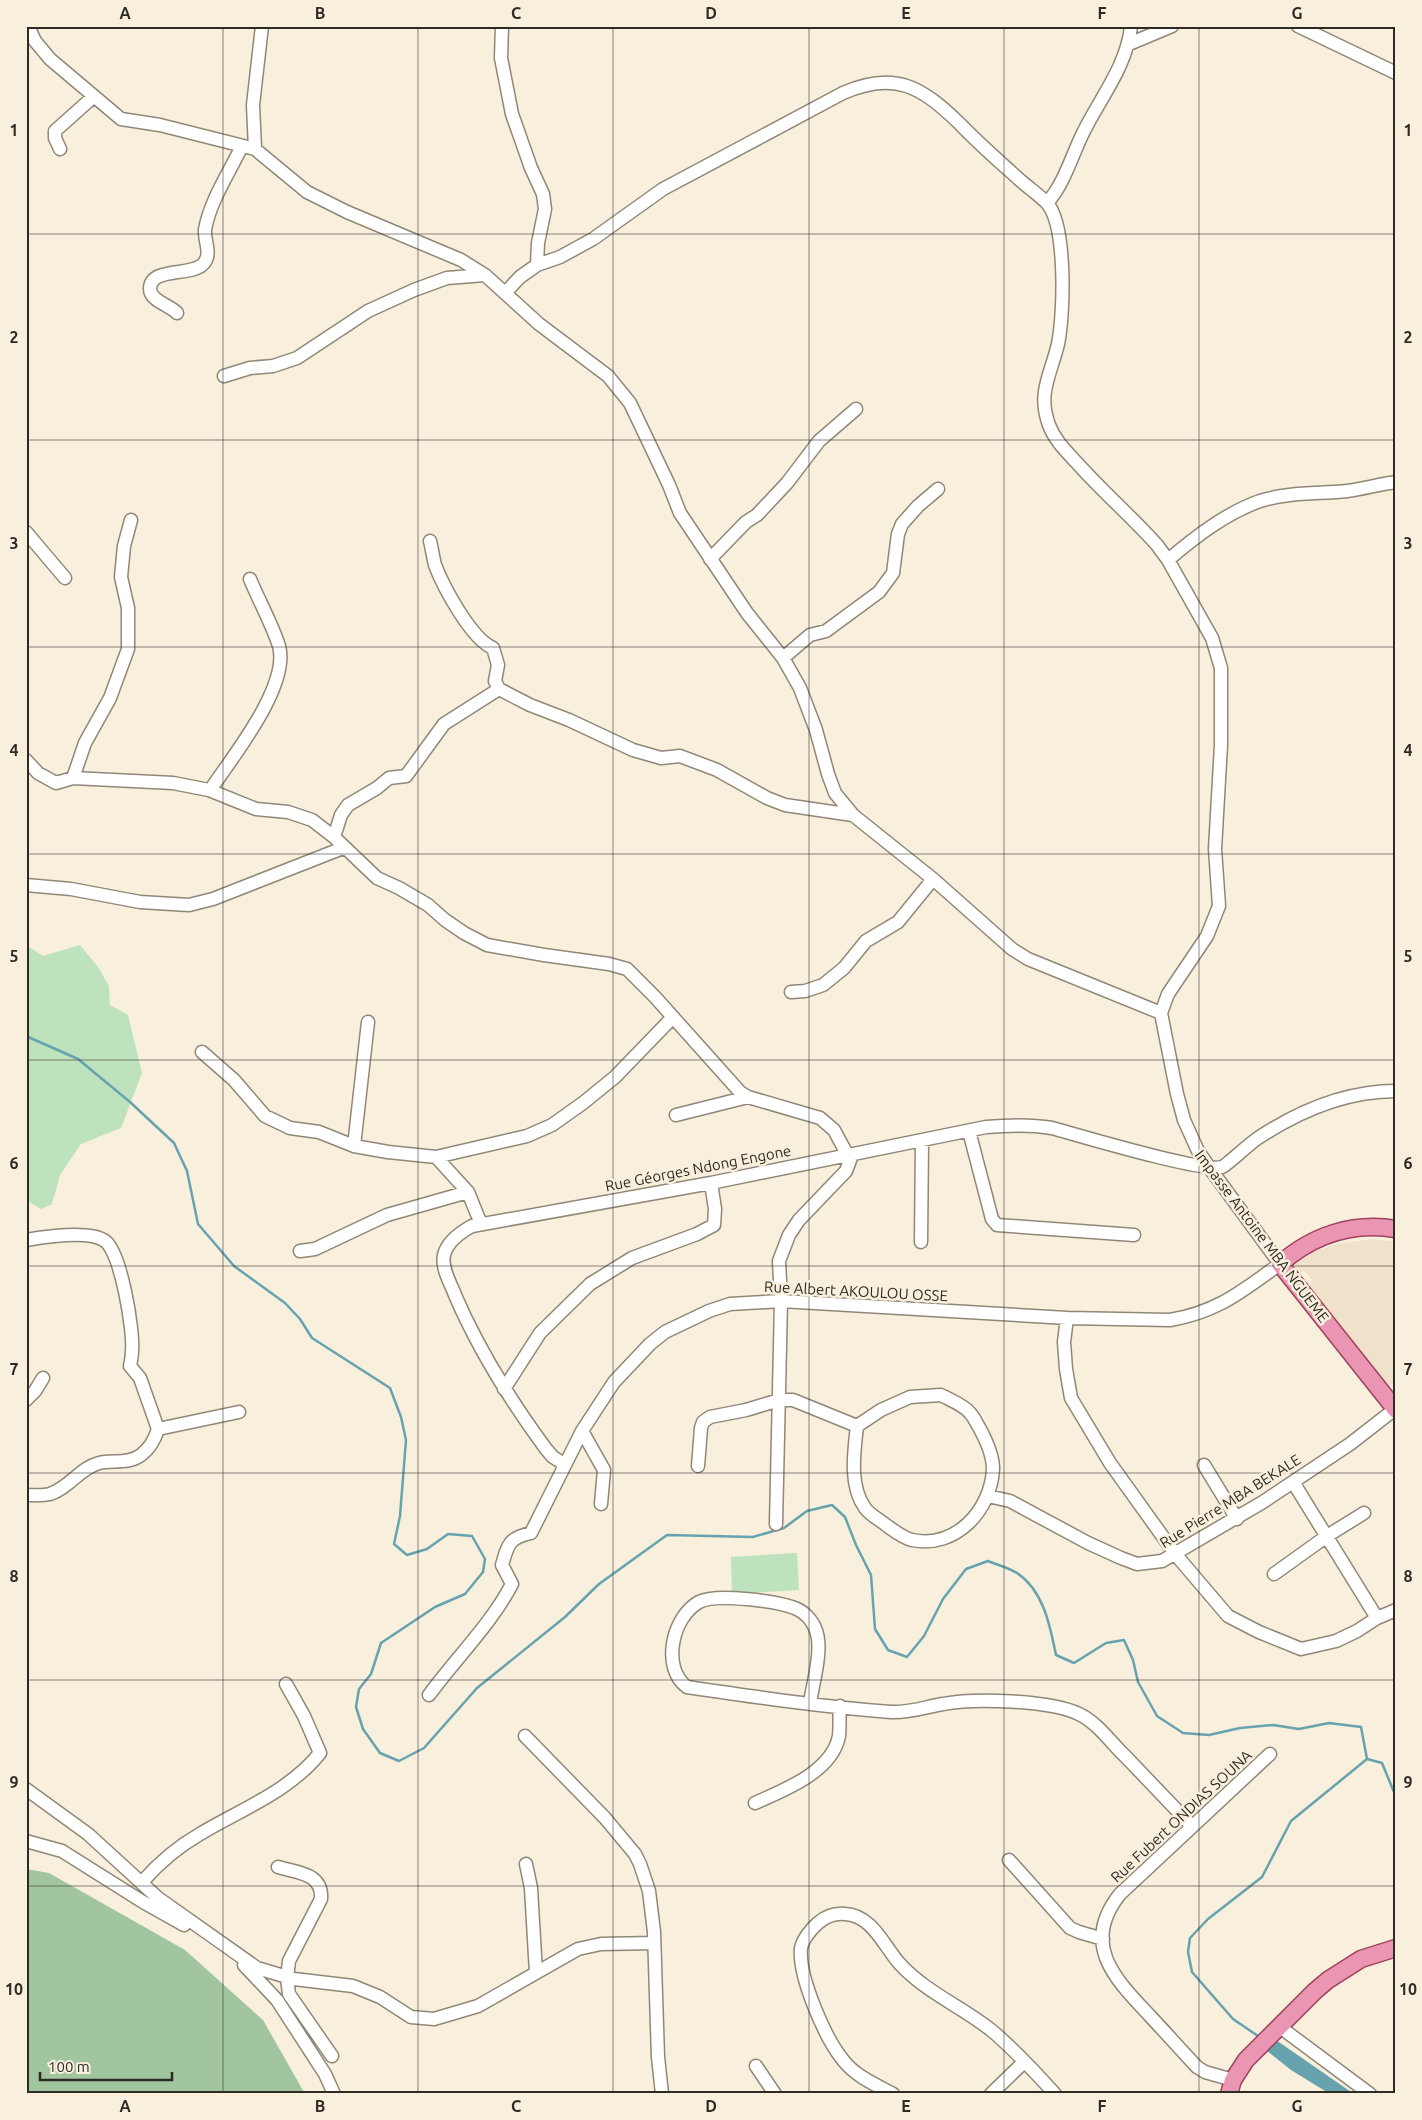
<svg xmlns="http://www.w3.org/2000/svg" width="1422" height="2120" viewBox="0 0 1422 2120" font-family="Ubuntu,sans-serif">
  <rect width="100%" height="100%" fill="#f8efdd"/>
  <!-- built -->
  <path fill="#efe1ca" d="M 1373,1239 L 1396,1242 L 1396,1381 L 1385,1390 L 1310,1287 L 1312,1280 L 1304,1270 L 1300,1272 L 1295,1264 L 1313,1252 L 1336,1244 Z"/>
  <!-- green -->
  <path fill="#bee2bb" d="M 26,945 L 43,956 L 80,945 L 98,967 L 109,986 L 110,1005 L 128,1015 L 142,1073 L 121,1128 L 81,1144 L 60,1175 L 52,1204 L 41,1209 L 26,1200 Z
    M 797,1553 L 799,1590 L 732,1594 L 731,1557 Z"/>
  <!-- forest -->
  <path fill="#a1c59e" d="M 26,1869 L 49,1873 L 185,1950 L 263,2020 L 305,2094 L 26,2094 Z"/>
  <!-- water -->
  <path fill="#66a3ae" d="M 1276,2040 L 1354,2094 L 1330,2094 L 1291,2070 L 1266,2050 Z"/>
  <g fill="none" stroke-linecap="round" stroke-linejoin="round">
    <!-- stream -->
    <path stroke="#66a3ae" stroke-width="2.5" d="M 26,1036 L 78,1059 L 130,1102 L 174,1143 L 187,1171 L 198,1224 L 234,1266 L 285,1303 L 300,1319 L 312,1338 L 390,1388 L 401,1417 L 406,1440 L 400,1516 L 394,1544 L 407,1555 L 427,1549 L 448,1534 L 472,1536 L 485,1559 L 483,1572 L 465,1594 L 435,1607 L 381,1643 L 371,1674 L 359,1689 L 356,1707 L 363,1729 L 380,1753 L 399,1761 L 424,1748 L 477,1688 L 565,1617 L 599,1584 L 667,1535 L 753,1537 L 784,1528 L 807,1511 L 832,1505 L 845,1517 L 856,1545 L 871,1575 L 875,1629 L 888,1650 L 907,1657 L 924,1636 L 943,1599 L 966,1569 L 988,1561 C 998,1565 1009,1568 1017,1573 C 1044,1591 1050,1626 1056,1655 L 1074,1663 L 1106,1643 L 1124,1640 L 1133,1660 L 1138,1682 L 1157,1716 L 1183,1733 L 1209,1735 L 1240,1728 L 1273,1725 L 1299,1729 L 1329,1723 L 1361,1727 L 1367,1759 L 1291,1821 L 1262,1877 L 1208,1919 L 1190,1938 L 1188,1952 L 1192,1972 L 1233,2019 L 1261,2038
      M 1367,1759 L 1382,1763 L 1396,1797"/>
    <!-- minor casing -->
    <g stroke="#908777" stroke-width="15">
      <path id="minor" d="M 28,26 L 35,41 L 50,59 L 121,119 L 160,125 L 255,149 L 307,192 L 347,212 L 461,260 L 485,275 L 539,324 L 608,376 L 630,403 L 669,485 L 680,513 L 747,613 L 783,658 L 800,688 L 816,730 L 828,774 L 835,793 L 853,815 L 933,879 L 1012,949 L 1028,959 L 1161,1013
        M 502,26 L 501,58 L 512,114 L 531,168 L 543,194 L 545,209 L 538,243 L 537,265
        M 1298,26 L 1396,73
        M 1129,44 L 1172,26
        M 60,149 L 55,138 L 55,131 L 93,97
        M 255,149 L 253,105 L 262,26
        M 1047,203 C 1064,184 1071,158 1082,135 C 1099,99 1127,67 1131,26
        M 177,313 C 170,305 150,301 150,289 C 150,266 194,277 204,263 C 212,253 204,241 205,230 C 209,203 230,171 242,146
        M 224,376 L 250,368 L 273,366 L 297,358 L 368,311 L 414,290 L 447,278 L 485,275
        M 26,532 L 65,578
        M 430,541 C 432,549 433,557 435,565 C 443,586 471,639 493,648 L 498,665 L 495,681 L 499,689 L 530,705 L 569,720 L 633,750 L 661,758 L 680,756 L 717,770 L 767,798 L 785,805 L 853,815
        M 710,559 L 746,522 L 757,515 L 787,483 L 819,441 L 856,409
        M 1168,560 C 1195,537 1226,513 1260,501 C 1288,492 1319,494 1347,491 C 1363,489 1380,484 1396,482
        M 783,658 L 810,635 L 826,631 L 879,592 L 893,573 L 898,534 L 902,524 L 918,506 L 938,489
        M 26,760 L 38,773 L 56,783 L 73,778 L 173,783 L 209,790 L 256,809 L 288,812 L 312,820 L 334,837 L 377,878 L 399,888 L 428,905 L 445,920 L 464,933 L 487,945 L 544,955 L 609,964 L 627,969 L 655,997 L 740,1092 L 748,1097 L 820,1118 L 834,1130 L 848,1156
        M 73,778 L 85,743 L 110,698 L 128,649 L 128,608 L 121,577 L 124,546 L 131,520
        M 209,790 L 211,789 C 233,756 290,686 279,646 C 272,624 259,601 250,579
        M 334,837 L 341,815 L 348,805 L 377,788 L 389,778 L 406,776 L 444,724 L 499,689
        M 26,885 L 71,889 L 140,902 L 189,905 L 213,899 L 343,848
        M 791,992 L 805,991 L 823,985 L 844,968 L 866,941 L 898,922 L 933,879
        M 202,1052 L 234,1080 L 265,1116 L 290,1128 L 319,1132 L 354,1146 L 388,1152 L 436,1157 L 527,1136 L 552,1125 L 583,1103 L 615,1077 L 673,1017
        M 676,1115 L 748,1097
        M 969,1131 L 992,1219 L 997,1225 L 1134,1235
        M 354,1146 L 368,1022
        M 436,1157 L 468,1192 L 481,1224
        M 26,1240 C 44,1237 90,1230 105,1241 C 121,1252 134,1331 132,1351 C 132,1356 131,1361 130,1366 L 140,1378 L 158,1429 C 155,1439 149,1449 141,1455 C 129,1464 113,1460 99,1463 C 80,1468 69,1488 50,1494 C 42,1496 34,1495 26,1495
        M 921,1242 L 922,1141
        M 300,1251 L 315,1249 L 387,1215 L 468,1192
        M 1067,1318 L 1064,1342 L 1066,1369 L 1071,1398 L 1110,1463 L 1176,1555 L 1228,1616 L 1259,1632 L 1301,1649 L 1336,1641 L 1357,1631 L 1377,1618 L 1396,1610
        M 504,1389 L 540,1333 L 590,1284 L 632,1258 L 697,1234 L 714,1225 L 715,1209 L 711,1183
        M 941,1395 C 950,1400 964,1405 970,1413 C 974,1417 977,1424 980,1429 C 986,1440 993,1457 993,1469 C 991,1510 956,1549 912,1540 C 903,1538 893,1530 886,1525 C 880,1520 870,1515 865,1508 C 849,1486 854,1452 857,1426 L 881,1410 L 910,1397 Z
        M 26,1400 L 35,1391 L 43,1378
        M 158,1429 L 239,1412
        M 582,1431 L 604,1470 L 601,1504
        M 564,1464 L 553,1457 L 546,1449 C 510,1400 479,1351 455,1295 C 451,1284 441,1268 444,1255 C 447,1242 461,1232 472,1226 L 711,1183 L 986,1127 C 1008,1125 1029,1124 1052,1128 C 1078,1135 1204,1173 1222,1167 C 1227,1165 1250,1143 1258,1138 C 1299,1111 1345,1091 1396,1091
        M 1204,1465 L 1237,1519
        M 698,1466 L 701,1428 L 703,1422 L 710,1417 L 746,1410 L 779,1400 L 793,1400 L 857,1426
        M 1293,1482 L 1377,1618
        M 988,1496 L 1010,1501 L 1088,1543 L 1121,1558 L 1137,1564 L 1162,1561 L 1263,1502 L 1350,1444 L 1395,1409
        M 776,1524 L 781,1301 L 779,1261 L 789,1235 L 799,1220 L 846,1171 L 852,1155
        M 1274,1574 L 1327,1536 L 1364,1513
        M 429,1695 C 457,1657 491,1624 512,1584 L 502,1565 C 508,1544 509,1538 531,1533 L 582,1431 L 614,1382 L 650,1344 L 665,1332 L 709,1311 L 730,1304 L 781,1301 L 1067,1318 L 1170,1320 C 1218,1312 1242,1291 1280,1264 L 1209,1167 L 1198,1151 L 1184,1120 L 1177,1094 L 1161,1013 L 1168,994 L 1207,936 L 1219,906 L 1215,849 L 1221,745 L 1221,668 L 1212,638 L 1168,560 L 1157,545 C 1132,517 1103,492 1078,464 C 1067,452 1055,441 1049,425 C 1037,393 1051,374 1058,344 C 1064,315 1067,226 1047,203 C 1039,195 1029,188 1021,181 C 1000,162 979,144 960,124 C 922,87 895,70 843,93 L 663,189 L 593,239 L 560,257 L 537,265 L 520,277 L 506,292
        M 810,1703 C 813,1682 824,1647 815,1628 C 812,1620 804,1612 797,1609 C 779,1601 716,1593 699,1602 C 672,1617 661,1668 687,1687 C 755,1697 823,1707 891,1712 C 910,1713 925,1707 943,1704 C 974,1698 1050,1700 1079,1714 C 1098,1723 1111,1743 1126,1757 C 1148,1780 1170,1803 1192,1826
        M 525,1736 L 605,1818 L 635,1854 L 640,1864 L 649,1891 L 654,1932 L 658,2057 L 662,2094
        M 26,1789 L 88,1834 L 158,1898 L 257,1968 L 294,1979 L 353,1986 L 380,1997 L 411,2017 L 434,2019 L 478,2006 L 578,1949 L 601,1944 L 654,1943
        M 755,1803 C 784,1790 832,1772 839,1736 C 840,1727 839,1716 840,1706
        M 26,1841 L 62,1851 L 143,1902 L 184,1925
        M 1009,1860 L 1070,1928 L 1079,1932 L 1103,1939
        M 526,1864 L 531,1888 L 536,1973
        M 278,1867 C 298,1873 323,1873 321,1899 L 289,1961 L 287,1978 L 289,1994 L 332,2056
        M 142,1882 C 158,1864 179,1846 200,1834 C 240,1810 290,1791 320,1753 L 304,1716 L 286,1684
        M 244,1965 L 277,2000 L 325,2074 L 334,2094
        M 1280,2027 L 1370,2094
        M 756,2066 L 775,2094
        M 1233,2080 L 1205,2072 L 1197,2067 C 1181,2050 1166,2033 1150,2016 C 1115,1979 1080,1944 1120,1894 L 1270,1754
        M 893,2094 C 876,2085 855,2076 843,2060 C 825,2038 798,1976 801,1948 C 803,1939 811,1929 818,1923 C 825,1917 835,1913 845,1914 C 872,1915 884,1946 899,1963 C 925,1992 961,2006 991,2030 C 1014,2049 1035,2072 1055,2094
        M 991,2094 L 1024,2062"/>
    </g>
    <!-- major casing -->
    <g stroke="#9f425e" stroke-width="19">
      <path id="major" d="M 1396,1229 C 1353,1222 1313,1235 1280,1264 L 1396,1410
        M 1229,2094 L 1233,2080 L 1246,2060 L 1315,1991 L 1328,1980 L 1361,1959 L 1396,1948"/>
    </g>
    <!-- minor -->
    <use href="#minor" stroke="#fff" stroke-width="12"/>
    <!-- major -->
    <use href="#major" stroke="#ea95b2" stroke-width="16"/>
  </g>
  <!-- grid -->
  <path fill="none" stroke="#2e2a24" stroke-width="1" stroke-opacity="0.55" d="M 223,26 L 223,2094M 418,26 L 418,2094M 613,26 L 613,2094M 809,26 L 809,2094M 1004,26 L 1004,2094M 1199,26 L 1199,2094M 26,234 L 1396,234M 26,440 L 1396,440M 26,647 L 1396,647M 26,854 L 1396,854M 26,1060 L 1396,1060M 26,1266 L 1396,1266M 26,1473 L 1396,1473M 26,1680 L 1396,1680M 26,1886 L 1396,1886"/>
  <g text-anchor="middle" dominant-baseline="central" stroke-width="5" stroke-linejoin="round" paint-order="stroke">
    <!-- street labels -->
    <g font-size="15" fill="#2e2a24" stroke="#f8efdd">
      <text transform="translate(698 1168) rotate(-11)">Rue Géorges Ndong Engone</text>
      <text transform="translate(1262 1236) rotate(53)">Impasse Antoine MBA NGUEME</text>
      <text transform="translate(856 1291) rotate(3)">Rue Albert AKOULOU OSSE</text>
      <text transform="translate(1230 1501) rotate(-32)">Rue Pierre MBA BEKALE</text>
      <text transform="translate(1181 1816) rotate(-43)">Rue Fubert ONDIAS SOUNA</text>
    </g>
  </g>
  <!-- border -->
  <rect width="1422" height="2120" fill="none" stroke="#f8efdd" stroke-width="55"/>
  <!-- scale -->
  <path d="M40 2072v8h132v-8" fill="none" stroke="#2e2a24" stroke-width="2.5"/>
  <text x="48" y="2072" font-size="15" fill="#2e2a24" stroke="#f8efdd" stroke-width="4" paint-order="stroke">100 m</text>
  <rect x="28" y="28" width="1366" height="2064" fill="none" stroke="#2e2a24" stroke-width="2"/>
  <g font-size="16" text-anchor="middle" font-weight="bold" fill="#2e2a24">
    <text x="125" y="19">A</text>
    <text x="320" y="19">B</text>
    <text x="516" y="19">C</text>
    <text x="711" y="19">D</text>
    <text x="906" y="19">E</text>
    <text x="1102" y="19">F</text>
    <text x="1297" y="19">G</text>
    <text x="14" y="136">1</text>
    <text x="1408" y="136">1</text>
    <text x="14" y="343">2</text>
    <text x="1408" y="343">2</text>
    <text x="14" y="549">3</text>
    <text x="1408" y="549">3</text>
    <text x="14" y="756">4</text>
    <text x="1408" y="756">4</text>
    <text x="14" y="962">5</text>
    <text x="1408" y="962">5</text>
    <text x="14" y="1169">6</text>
    <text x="1408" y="1169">6</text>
    <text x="14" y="1375">7</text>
    <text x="1408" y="1375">7</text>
    <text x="14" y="1582">8</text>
    <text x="1408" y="1582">8</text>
    <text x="14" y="1788">9</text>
    <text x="1408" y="1788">9</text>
    <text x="14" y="1995">10</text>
    <text x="1408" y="1995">10</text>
    <text x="125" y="2112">A</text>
    <text x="320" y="2112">B</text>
    <text x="516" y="2112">C</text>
    <text x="711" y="2112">D</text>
    <text x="906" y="2112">E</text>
    <text x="1102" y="2112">F</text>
    <text x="1297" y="2112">G</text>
  </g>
</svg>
